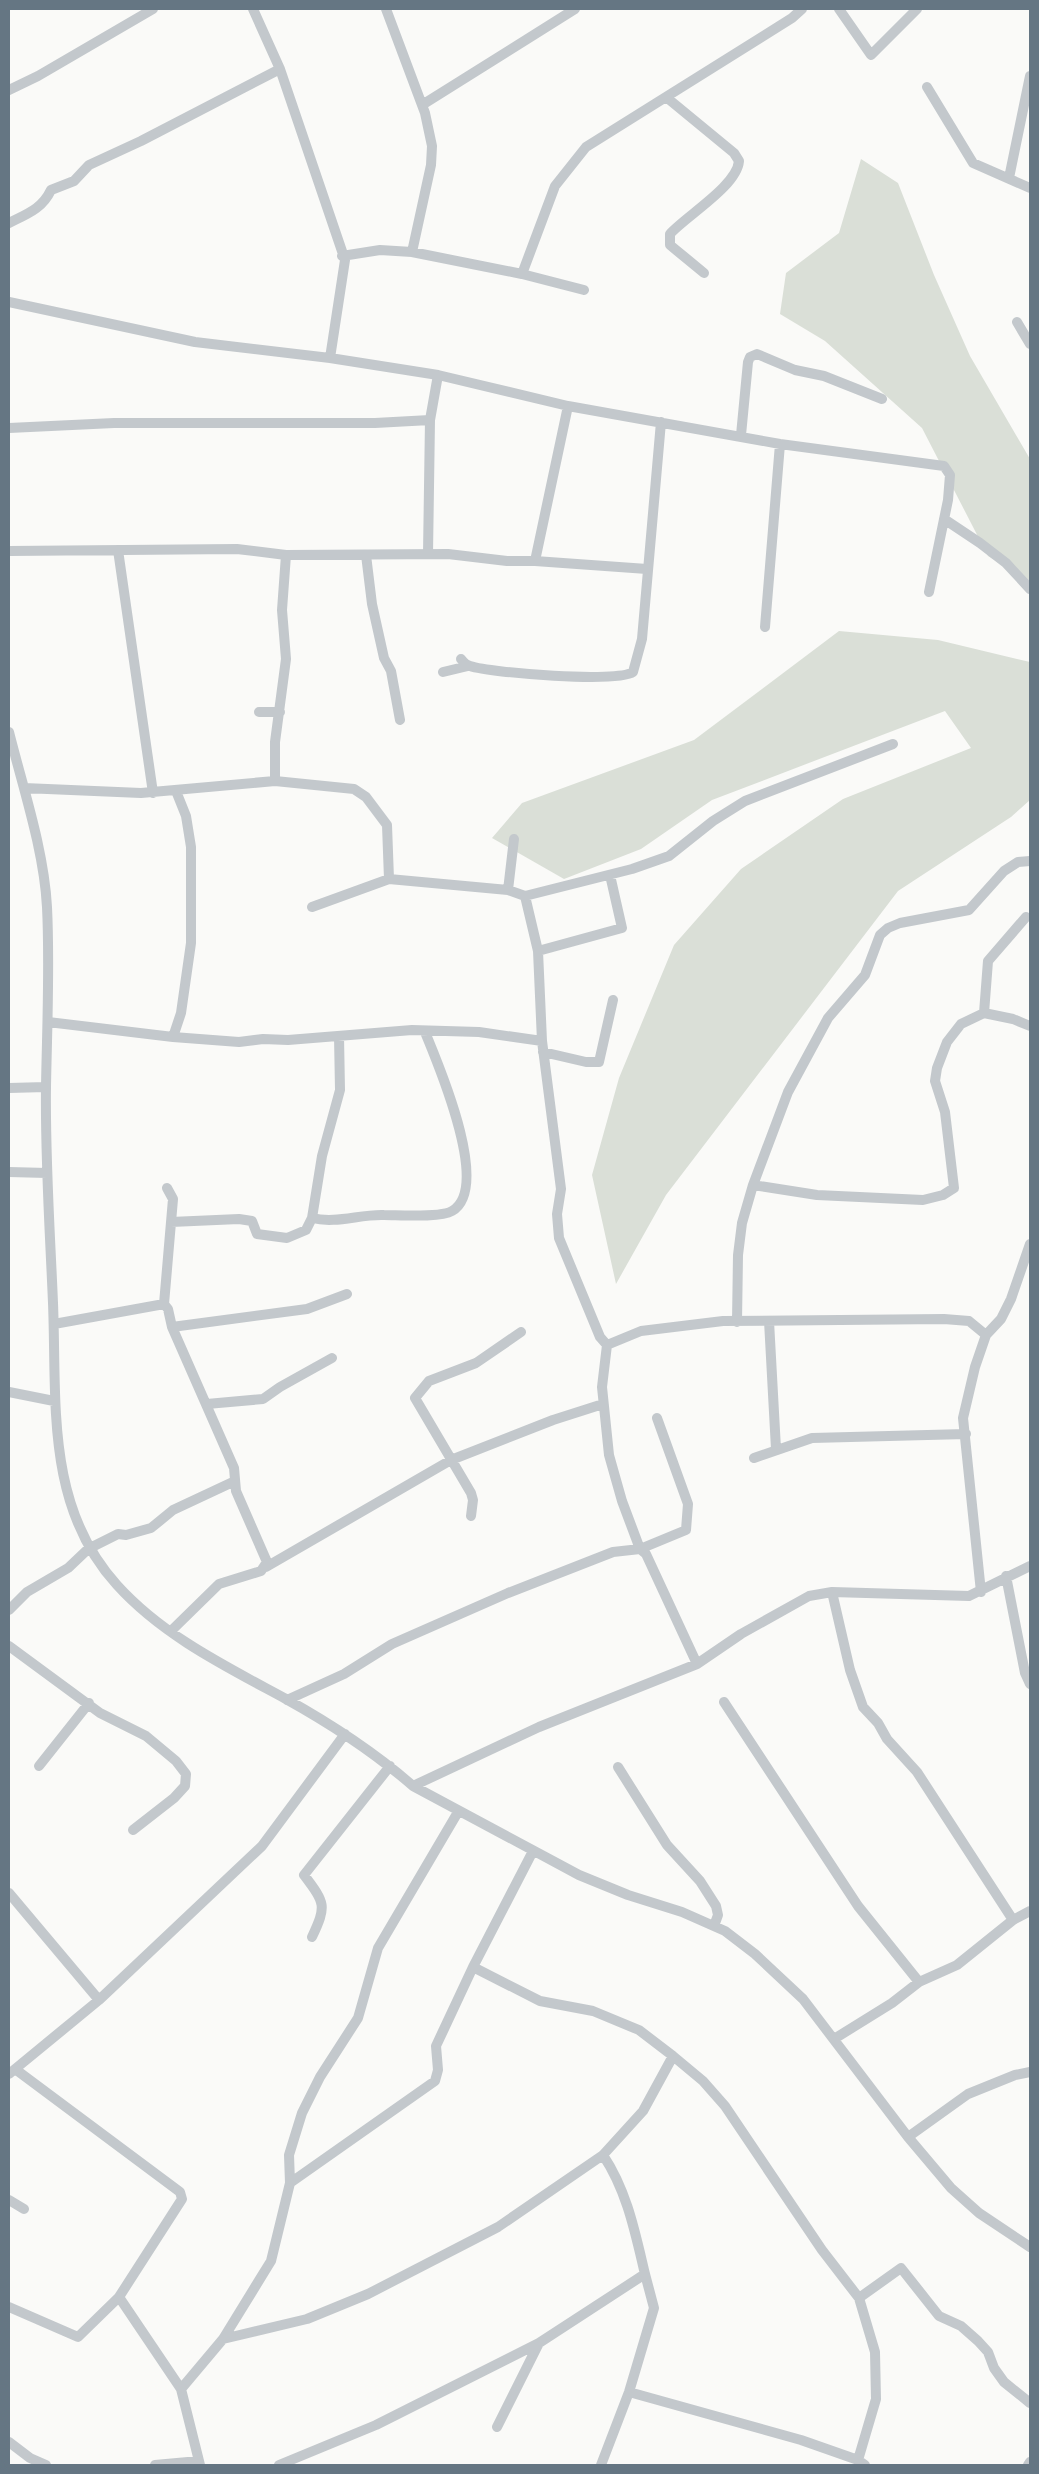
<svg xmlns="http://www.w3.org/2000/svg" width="1039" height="2474" viewBox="0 0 1039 2474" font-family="Overpass,sans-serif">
  <rect width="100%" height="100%" fill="#fafaf8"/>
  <!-- green -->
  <path fill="#dadfd7" d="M 861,159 L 898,183 L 934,275 L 970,356 L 1030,459 L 1030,582 L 988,556 L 922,428 L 825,341 L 780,314 L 786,273 L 839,233 Z
    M 839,631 L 938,640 L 1030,662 L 1030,800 L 1011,817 L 898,891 L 666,1195 L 616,1284 L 592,1175 L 619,1078 L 674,945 L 741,869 L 843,799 L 971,748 L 945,711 L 712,800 L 641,849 L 564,879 L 492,838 L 522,803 L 694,740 Z"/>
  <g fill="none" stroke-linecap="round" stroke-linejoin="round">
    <!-- street -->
    <path stroke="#c3c8cc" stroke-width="10" d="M 253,9 L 280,69 L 345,260 L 330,358
      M 386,9 L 425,113 L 432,146 L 431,165 L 412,252
      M 839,9 L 871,55 L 917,9
      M 927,87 L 973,163 L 1030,188
      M 9,90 L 38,76 L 153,9
      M 666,97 L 734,153 L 739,161 C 737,186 686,216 670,234 L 670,245 L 704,273
      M 422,105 L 575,9
      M 1009,178 L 1030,76
      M 9,223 C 27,214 42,209 51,190 L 74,181 L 89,165 L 141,141 L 280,69
      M 342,256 L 380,250 L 412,252 L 522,274 L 555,186 L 586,147 L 792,18 L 802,9
      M 522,274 L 584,290
      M 9,302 L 195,342 L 330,358 L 438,375 L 568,406 L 780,444 L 944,466 L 950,475 L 948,500 L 929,592
      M 1017,322 L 1030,344
      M 9,428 L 114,423 L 375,423 L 430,420
      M 741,435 L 748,362 L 750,357 L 757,354 L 795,370 L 824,376 L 882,399
      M 944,519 L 980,543 L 1006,563 L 1030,589
      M 118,550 L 153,793
      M 9,551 L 237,549 L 286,555 L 448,554 L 507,561 L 535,561 L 647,569
      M 428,554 L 430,420 L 438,375
      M 366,555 L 372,604 L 384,658 L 391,671 L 400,720
      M 535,561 L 568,406
      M 765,627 L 780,444
      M 461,659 C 464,662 465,665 470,666 C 491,673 618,683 633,672 L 642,639 L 661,422
      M 443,672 L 468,666
      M 259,712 L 280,712
      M 9,732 C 23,788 44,850 47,907 C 50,967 47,1027 46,1087 C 45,1159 50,1231 53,1303 C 57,1402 45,1506 117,1585 C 163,1636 227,1667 286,1699 C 331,1724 374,1752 413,1786 L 579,1875 L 628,1895 L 682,1912 L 725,1931 L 755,1954 L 803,1999 L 908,2137 L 951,2188 L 979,2213 L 1030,2247
      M 275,781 L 275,742 L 286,659 L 282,610 L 286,555
      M 24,788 L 141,793 L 275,781 L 354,789 L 366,797 L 387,825 L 389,879
      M 176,791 L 186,816 L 191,847 L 191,943 L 181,1013 L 173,1037 L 239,1042 L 263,1039 L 288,1040 L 412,1030 L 479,1032 L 542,1041
      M 508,890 L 514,839
      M 525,896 L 538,951 L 542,1041 L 561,1189 L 557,1214 L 559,1238 L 600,1337 L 607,1345 L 641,1331 L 723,1321 L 944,1319 L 969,1321 L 986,1335
      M 312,907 L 389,879 L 508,890 L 525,896 L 632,869 L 669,856 L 713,821 L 745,801 L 893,744
      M 538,951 L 622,928 L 610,875
      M 984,1013 L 988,961 L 1026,917
      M 48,1022 L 173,1037
      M 543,1052 L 586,1062 L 599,1062 L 613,1000
      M 9,1088 L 46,1087
      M 9,1172 L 47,1173
      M 753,1185 L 817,1195 L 923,1200 L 943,1195 L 954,1188 L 945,1112 L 935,1081 L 937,1068 L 947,1042 L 961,1024 L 984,1013 L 1013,1019 L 1030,1026
      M 167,1188 L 173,1199 L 164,1304 L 168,1309 L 172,1327 L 234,1468 L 236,1491 L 267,1562 L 261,1571 L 219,1584 L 171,1631
      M 312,1218 C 336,1224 360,1214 384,1215 C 399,1215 440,1218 452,1211 C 492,1188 438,1064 425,1032
      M 171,1222 L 239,1219 L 252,1221 L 257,1234 L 287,1238 L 306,1230 L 312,1218 L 322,1156 L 340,1090 L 339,1036
      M 769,1321 L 776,1449
      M 737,1322 L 738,1255 L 742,1223 L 753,1185 L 788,1092 L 828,1018 L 865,975 L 880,935 L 888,928 L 900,923 L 969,910 L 1004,871 L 1018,862 L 1030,861
      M 54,1324 L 164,1304
      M 172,1327 L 307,1309 L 347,1294
      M 607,1345 L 602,1387 L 609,1455 L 622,1501 L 640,1549 L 646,1554 L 697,1664
      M 9,1392 L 54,1401
      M 207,1404 L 263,1399 L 280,1387 L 332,1358
      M 754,1458 L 812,1438 L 966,1434
      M 471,1516 L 473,1500 L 471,1493 L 415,1398 L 429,1381 L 476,1363 L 521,1332
      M 266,1567 L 451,1460 L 553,1420 L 603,1404
      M 1006,1576 L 1025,1673 L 1030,1684
      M 832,1592 L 850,1670 L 863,1707 L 878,1723 L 887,1739 L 917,1772 L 1013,1920
      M 981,1592 L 963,1418 L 975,1367 L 986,1335 L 1001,1319 L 1011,1299 L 1030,1244
      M 9,1610 L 27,1592 L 68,1568 L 88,1549 L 118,1534 L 126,1535 L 151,1528 L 173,1510 L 235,1481
      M 9,1646 L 100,1713 L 146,1736 L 176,1761 L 186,1774 L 185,1786 L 174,1798 L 133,1830
      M 287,1700 L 344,1674 L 392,1644 L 508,1593 L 613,1552 L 640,1549 L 686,1530 L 688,1504 L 657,1418
      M 724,1702 L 858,1906 L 919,1982
      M 39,1766 L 89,1703
      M 618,1767 L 667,1845 L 700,1881 L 716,1906 L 718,1915 L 714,1926
      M 413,1786 L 539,1727 L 697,1664 L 741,1634 L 809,1596 L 832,1592 L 969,1596 L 1030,1566
      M 9,1893 L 99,2000
      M 312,1937 C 327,1905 325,1903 304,1875 L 390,1766
      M 834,2039 L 892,2003 L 919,1982 L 957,1965 L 1013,1920 L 1030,1911
      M 673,2056 L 703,2081 L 725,2106 L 822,2250 L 859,2298 L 875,2352 L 876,2399 L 858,2460
      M 15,2069 L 180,2192 L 182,2199 L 119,2297 L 181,2389
      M 9,2074 L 99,2000 L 262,1846 L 345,1734
      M 908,2137 L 968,2094 L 1015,2075 L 1030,2072
      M 290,2183 L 435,2081 L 438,2070 L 436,2046 L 473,1967
      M 9,2200 L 24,2209
      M 859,2298 L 901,2268 L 939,2316 L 961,2326 L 978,2341 L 988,2352 L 994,2368 L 1004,2382 L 1030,2403
      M 9,2307 L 78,2337 L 119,2297
      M 223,2339 L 307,2319 L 368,2294 L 498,2227 L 603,2155 L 643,2111 L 673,2056 L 639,2030 L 593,2011 L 540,2001 L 473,1967 L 533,1851
      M 629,2392 L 801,2440 L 858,2460 L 865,2465
      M 497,2427 L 539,2343
      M 9,2442 L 30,2458 L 46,2465
      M 155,2465 L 199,2461
      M 200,2465 L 181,2389 L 223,2339 L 271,2261 L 290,2183 L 289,2155 L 302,2113 L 320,2077 L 358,2018 L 378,1948 L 458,1812
      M 279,2465 L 376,2425 L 539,2343 L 645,2274 C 635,2232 627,2191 603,2155
      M 601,2465 L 629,2392 L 654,2308 L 645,2274
      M 1028,2465 L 1030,2462"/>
  </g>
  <!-- border -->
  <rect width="1039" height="2474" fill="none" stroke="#657683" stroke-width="20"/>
</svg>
